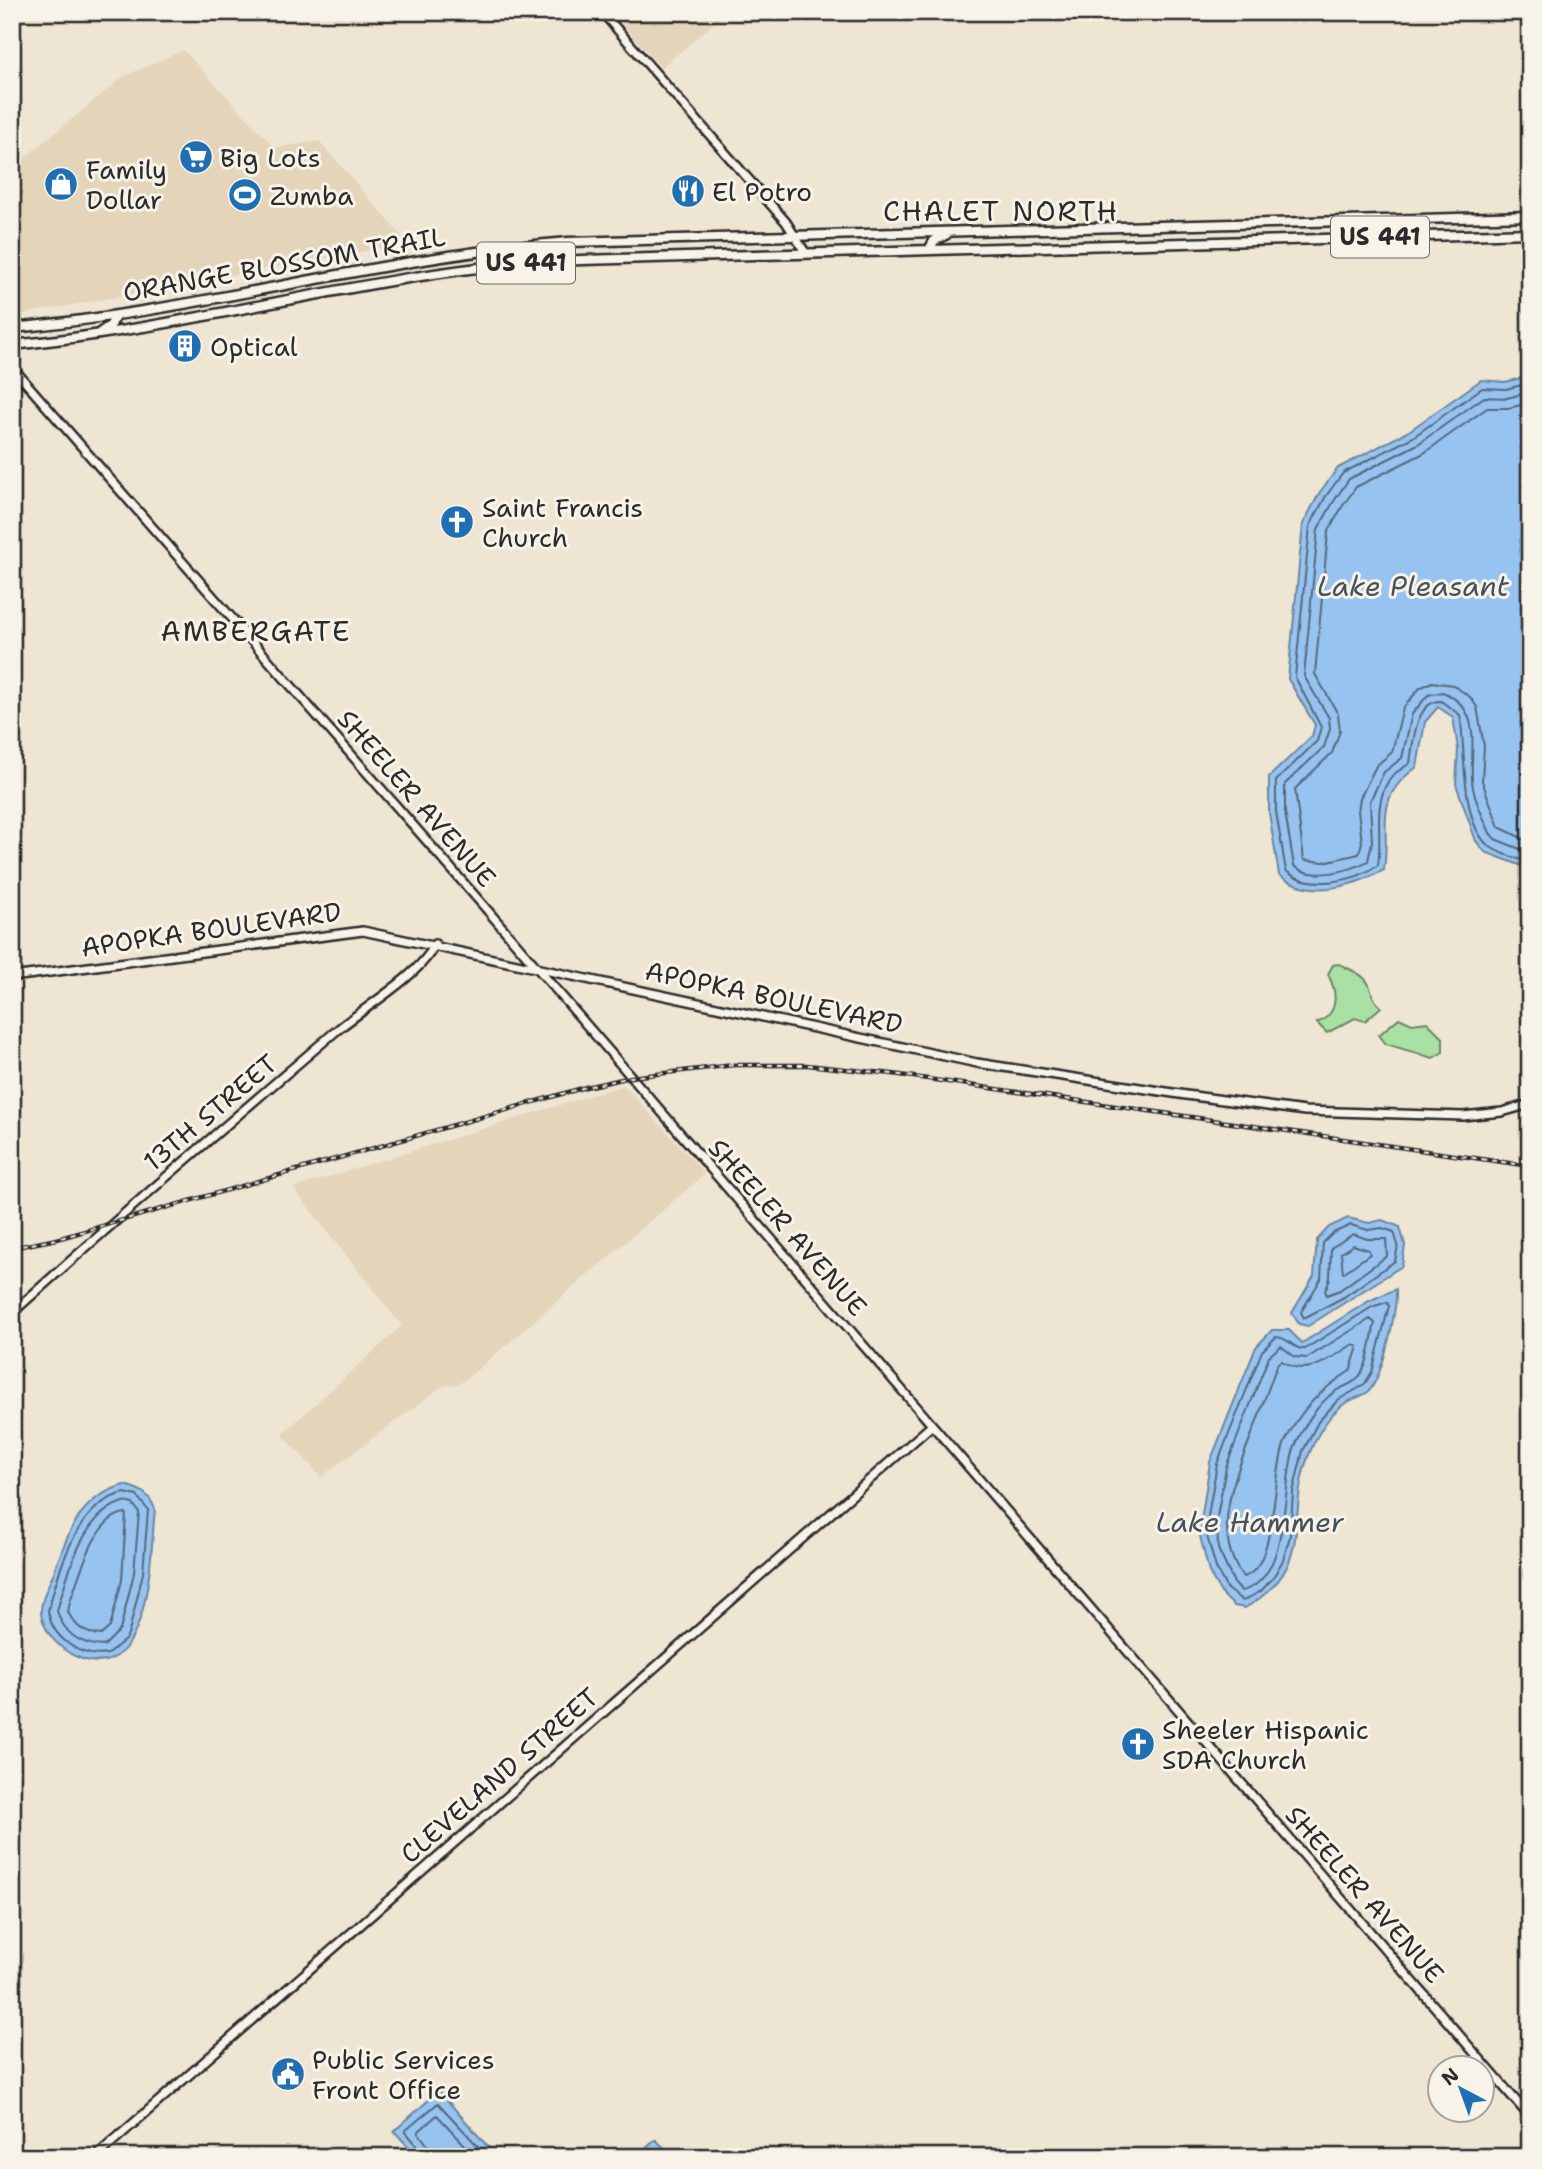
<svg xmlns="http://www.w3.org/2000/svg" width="1542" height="2169" viewBox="0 0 1542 2169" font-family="'Shantell Sans',sans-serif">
  <rect width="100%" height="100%" fill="#eee5d3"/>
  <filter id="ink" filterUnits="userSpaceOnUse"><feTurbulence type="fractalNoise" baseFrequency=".0143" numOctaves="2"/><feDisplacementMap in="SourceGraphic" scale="14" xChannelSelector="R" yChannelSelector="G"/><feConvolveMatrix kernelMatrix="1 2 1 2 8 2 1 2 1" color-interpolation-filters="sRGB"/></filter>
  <g filter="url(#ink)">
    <!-- built -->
    <path fill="#e4d4ba" d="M 612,12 L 727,12 L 661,68 Z
      M 183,50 L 275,148 L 319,141 L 408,243 L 12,316 L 12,168 L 123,77 Z
      M 624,1085 L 705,1174 L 463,1382 L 441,1387 L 321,1477 L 282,1434 L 402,1326 L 293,1188 Z"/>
    <!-- green -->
    <path fill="#a9e0a3" stroke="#6a8667" stroke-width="2" d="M 1339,964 C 1348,969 1362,973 1368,983 C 1373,993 1371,998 1381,1007 L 1365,1021 L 1355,1018 L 1327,1033 L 1317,1023 C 1340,1013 1337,992 1328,974 L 1333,965 Z
      M 1399,1018 L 1412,1024 L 1427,1022 L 1443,1038 L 1443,1052 L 1433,1058 L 1386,1044 L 1379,1035 Z"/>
    <!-- water -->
    <path fill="#96c3f0" stroke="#6b86a1" stroke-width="2" d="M 1530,376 L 1530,869 L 1485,852 L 1476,841 L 1456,784 L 1458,749 L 1453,717 L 1438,707 L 1425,722 L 1417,767 C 1372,799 1391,823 1384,870 C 1352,887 1310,899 1279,875 L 1269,813 L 1269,777 L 1312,736 L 1315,725 L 1288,679 L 1303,524 L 1320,492 L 1338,468 L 1409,431 L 1481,380 L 1505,382 Z
      M 1348,1218 L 1369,1223 L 1382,1220 L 1400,1227 L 1405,1245 L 1402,1266 L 1308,1326 L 1299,1324 L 1292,1313 L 1314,1276 L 1317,1240 L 1329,1227 Z
      M 1396,1289 C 1397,1309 1383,1378 1368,1392 C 1361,1397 1351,1399 1344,1404 C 1329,1415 1317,1435 1310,1452 C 1283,1516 1319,1565 1245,1608 L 1234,1606 L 1221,1593 L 1209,1572 L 1200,1536 L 1202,1515 L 1210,1462 L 1256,1347 L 1272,1330 L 1289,1330 L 1302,1343 L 1369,1301 Z
      M 124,1485 C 140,1489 149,1493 155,1509 C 150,1551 152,1683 82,1659 C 64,1653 47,1637 42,1618 C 38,1606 47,1588 52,1577 C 68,1536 76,1499 124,1485 Z
      M 439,2091 L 497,2157 L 418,2157 L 394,2131 Z
      M 656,2140 L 674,2157 L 636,2157 L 653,2141 Z"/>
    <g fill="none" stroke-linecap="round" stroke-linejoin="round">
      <!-- shore -->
      <path stroke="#56687a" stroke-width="2" d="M 1530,383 L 1506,389 L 1482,388 L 1413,437 L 1343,473 L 1326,496 L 1310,526 L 1295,677 L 1321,727 L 1317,741 L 1276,781 L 1276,812 L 1286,871 C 1309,890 1355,882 1378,865 C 1383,835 1371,802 1392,776 C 1397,771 1405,767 1410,763 C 1413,744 1415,701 1441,701 L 1460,715 C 1466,749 1460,823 1489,846 C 1500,854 1517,859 1530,862
        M 1530,392 L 1507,398 L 1484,397 L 1418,444 L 1349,479 L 1334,501 L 1318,529 L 1304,676 L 1329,718 L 1330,729 L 1324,747 L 1285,784 L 1285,812 L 1294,866 C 1312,881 1350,871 1368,861 L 1372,842 L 1370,801 L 1384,772 L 1402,758 L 1412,714 L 1428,695 L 1443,692 C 1483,710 1470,745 1472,780 C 1473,797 1483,817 1490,833 L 1495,839 L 1530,853
        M 1530,403 L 1508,408 L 1487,408 L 1424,453 L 1356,487 L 1342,507 L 1328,532 L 1315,674 L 1338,714 L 1340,731 L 1332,753 L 1295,789 L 1304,860 L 1324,862 L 1359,854 L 1362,842 L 1358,811 L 1360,798 L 1376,766 L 1392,752 L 1403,708 L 1420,688 L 1432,682 L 1453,685 L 1470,697 L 1477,707 L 1484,746 L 1482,781 L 1499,827 L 1530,842
        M 1351,1225 L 1368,1230 L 1382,1228 L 1394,1232 L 1398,1245 L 1395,1261 L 1344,1297 L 1304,1318 L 1301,1312 L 1321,1279 L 1323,1243 L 1333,1233 Z
        M 1353,1234 L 1367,1239 L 1386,1239 L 1387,1256 L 1340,1290 L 1327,1295 L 1325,1291 L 1330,1278 L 1331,1248 Z
        M 1353,1245 L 1369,1250 L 1370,1254 L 1343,1273 L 1341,1253 Z
        M 1387,1302 L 1389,1306 L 1372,1372 L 1364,1385 L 1338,1400 L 1318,1422 L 1303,1451 L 1293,1492 L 1290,1536 L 1283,1560 L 1273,1578 L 1261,1591 L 1243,1601 L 1227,1589 L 1216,1568 L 1207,1536 L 1208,1516 L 1217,1464 L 1262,1351 L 1276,1337 C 1289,1337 1293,1350 1305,1349 L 1372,1307 Z
        M 1370,1319 L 1375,1323 C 1371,1339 1369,1367 1357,1379 C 1351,1385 1341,1387 1334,1392 C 1317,1405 1302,1428 1294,1449 C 1281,1486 1291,1581 1241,1591 L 1234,1583 L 1218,1549 L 1217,1517 L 1226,1467 L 1269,1356 L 1281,1346 L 1295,1357 L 1307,1358 Z
        M 1353,1344 L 1358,1347 L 1350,1371 C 1320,1390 1300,1410 1285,1442 C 1272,1473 1277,1570 1243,1577 C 1212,1534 1232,1483 1250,1439 C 1260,1414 1268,1388 1278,1363 L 1282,1361 C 1307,1379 1331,1358 1353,1344 Z
        M 125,1493 L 137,1496 L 148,1510 L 143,1573 L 129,1632 L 126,1639 L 108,1654 C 81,1659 52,1638 48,1611 C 59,1570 77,1502 125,1493 Z
        M 124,1502 L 133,1504 L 139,1512 L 134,1573 L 120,1630 L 104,1646 C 81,1645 64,1634 57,1611 C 67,1575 83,1512 124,1502 Z
        M 126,1513 L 122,1580 L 110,1627 L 101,1635 C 84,1634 75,1626 68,1612 L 70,1601 C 80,1576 94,1516 126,1513 Z
        M 422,2157 L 421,2150 L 405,2131 L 438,2103 L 488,2157
        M 431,2157 L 429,2147 L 418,2132 L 437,2115 L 476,2157"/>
      <!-- secondary casing -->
      <g stroke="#2b2b2b" stroke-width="12">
        <path id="secondary" d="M 602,12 L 786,222 L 805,252
          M 12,367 L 482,904 L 1530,2117
          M 12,977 L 363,931 L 977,1063 L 1186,1095 L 1305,1111 L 1463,1116 L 1502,1112 L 1530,1104
          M 12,1313 C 119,1217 227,1124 336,1031 C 363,1008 421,975 435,944
          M 95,2157 L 931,1426"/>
      </g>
      <!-- primary casing -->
      <g stroke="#2b2b2b" stroke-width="13">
        <path id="primary" d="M 929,250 L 934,241 L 947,234
          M 12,328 C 200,311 378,257 568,242 L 1530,216
          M 98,334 L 111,325 L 115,317
          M 12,345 C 193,328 367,274 548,261 L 1530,233"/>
      </g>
      <!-- secondary -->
      <use href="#secondary" stroke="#f7f3e8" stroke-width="7"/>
      <!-- primary -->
      <use href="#primary" stroke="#f7f3e8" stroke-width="8"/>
      <!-- rail casing -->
      <g stroke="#2b2b2b" stroke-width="4.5">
        <path id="rail" d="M 12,1248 L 57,1239 L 586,1087 L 631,1077 L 734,1065 L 807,1065 L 893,1074 L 1530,1166"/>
      </g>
      <!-- rail -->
      <use href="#rail" stroke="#f7f3e8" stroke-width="2" stroke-dasharray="5" stroke-linecap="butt"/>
    </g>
  </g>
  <!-- icons -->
  <defs>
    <g id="supermarket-disc" transform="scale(1.75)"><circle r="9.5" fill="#1f6fb2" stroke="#f7f3e8"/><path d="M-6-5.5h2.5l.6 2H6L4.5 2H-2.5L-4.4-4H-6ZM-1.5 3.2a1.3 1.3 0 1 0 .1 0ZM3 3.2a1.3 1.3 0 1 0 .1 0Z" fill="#fff"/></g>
    <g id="shop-disc" transform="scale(1.75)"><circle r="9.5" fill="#1f6fb2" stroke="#f7f3e8"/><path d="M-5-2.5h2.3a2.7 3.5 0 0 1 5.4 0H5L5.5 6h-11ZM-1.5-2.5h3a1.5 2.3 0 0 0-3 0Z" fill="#fff"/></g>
    <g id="restaurant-disc" transform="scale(1.75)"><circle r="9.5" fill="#1f6fb2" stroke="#f7f3e8"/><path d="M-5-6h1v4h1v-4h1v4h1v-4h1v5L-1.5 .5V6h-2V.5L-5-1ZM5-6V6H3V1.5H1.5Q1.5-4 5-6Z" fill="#fff"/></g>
    <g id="stadium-disc" transform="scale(1.75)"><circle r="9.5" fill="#1f6fb2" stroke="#f7f3e8"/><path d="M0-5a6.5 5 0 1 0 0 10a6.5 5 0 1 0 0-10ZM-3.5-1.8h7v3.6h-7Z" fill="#fff"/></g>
    <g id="building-disc" transform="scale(1.75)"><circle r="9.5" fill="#1f6fb2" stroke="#f7f3e8"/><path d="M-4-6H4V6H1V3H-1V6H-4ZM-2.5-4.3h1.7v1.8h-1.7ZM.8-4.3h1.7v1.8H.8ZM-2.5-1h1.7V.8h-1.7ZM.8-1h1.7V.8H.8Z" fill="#fff"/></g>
    <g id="church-disc" transform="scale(1.75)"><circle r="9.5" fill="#1f6fb2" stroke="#f7f3e8"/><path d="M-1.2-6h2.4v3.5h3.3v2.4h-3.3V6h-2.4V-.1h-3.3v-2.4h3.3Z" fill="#fff"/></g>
    <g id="civic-disc" transform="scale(1.75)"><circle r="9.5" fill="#1f6fb2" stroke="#f7f3e8"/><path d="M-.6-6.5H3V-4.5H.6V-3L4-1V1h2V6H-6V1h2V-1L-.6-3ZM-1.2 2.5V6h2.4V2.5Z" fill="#fff"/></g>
  </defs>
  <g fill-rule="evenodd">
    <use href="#supermarket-disc" x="196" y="157"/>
    <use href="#shop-disc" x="61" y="184"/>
    <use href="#restaurant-disc" x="688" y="191"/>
    <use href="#stadium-disc" x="245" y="195"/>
    <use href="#building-disc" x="185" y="346"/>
    <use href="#church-disc" x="457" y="522"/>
    <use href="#church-disc" x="1138" y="1744"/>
    <use href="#civic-disc" x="288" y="2074"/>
  </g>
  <g text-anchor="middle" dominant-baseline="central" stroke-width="6" stroke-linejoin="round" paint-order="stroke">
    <!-- shield labels -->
    <g fill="#f7f3e8" stroke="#686764" stroke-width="2">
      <rect x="1331" y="216.5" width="98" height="41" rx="5"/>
      <rect x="477" y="242.5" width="98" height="41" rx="5"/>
    </g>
    <g font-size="24" font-weight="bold" fill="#2b2b2b">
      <text x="1380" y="237">US 441</text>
      <text x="526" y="263">US 441</text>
    </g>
    <!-- poi labels -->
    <g font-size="26" fill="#2b2b2b" stroke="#f7f3e8" text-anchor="start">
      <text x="220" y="157">Big Lots</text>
      <text x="86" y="169">Family<tspan x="86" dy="30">Dollar</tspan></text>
      <text x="712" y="191">El Potro</text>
      <text x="270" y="195">Zumba</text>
      <text x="210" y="346">Optical</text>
      <text x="482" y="507">Saint Francis<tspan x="482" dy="30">Church</tspan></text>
      <text x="1162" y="1729">Sheeler Hispanic<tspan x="1162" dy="30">SDA Church</tspan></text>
      <text x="312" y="2059">Public Services<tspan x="312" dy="30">Front Office</tspan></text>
    </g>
    <!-- street labels -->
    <g font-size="26" fill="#2b2b2b" stroke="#f7f3e8">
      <text transform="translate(284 264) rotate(-10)">ORANGE BLOSSOM TRAIL</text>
      <text transform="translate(417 798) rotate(49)">SHEELER AVENUE</text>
      <text transform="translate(211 929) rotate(-8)">APOPKA BOULEVARD</text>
      <text transform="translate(774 997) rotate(12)">APOPKA BOULEVARD</text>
      <text transform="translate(210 1112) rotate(-40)">13TH STREET</text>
      <text transform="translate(788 1227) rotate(49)">SHEELER AVENUE</text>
      <text transform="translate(499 1775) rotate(-41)">CLEVELAND STREET</text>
      <text transform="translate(1365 1894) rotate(49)">SHEELER AVENUE</text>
    </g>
    <!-- neighbourhood labels -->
    <g font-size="28" letter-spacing="2" fill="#2b2b2b" stroke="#f7f3e8">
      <text x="1001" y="211">CHALET NORTH</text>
      <text x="256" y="631">AMBERGATE</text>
    </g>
    <!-- water labels -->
    <g font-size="28" font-style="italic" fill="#46515c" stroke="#f7f3e8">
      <text x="1413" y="586">Lake Pleasant</text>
      <text x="1250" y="1522">Lake Hammer</text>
    </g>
  </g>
  <!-- margin -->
  <rect width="1542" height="2169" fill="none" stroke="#f7f3e8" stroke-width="42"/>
  <rect x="21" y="21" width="1500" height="2127" fill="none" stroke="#2b2b2b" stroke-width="2.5" filter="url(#ink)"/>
  <!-- north arrow -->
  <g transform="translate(1461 2089) rotate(319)"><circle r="33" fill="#f7f3e8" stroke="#a5a39c" stroke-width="2"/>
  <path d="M0-5L12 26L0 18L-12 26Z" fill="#1f6fb2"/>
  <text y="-10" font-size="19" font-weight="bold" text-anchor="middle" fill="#2b2b2b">N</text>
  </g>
</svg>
